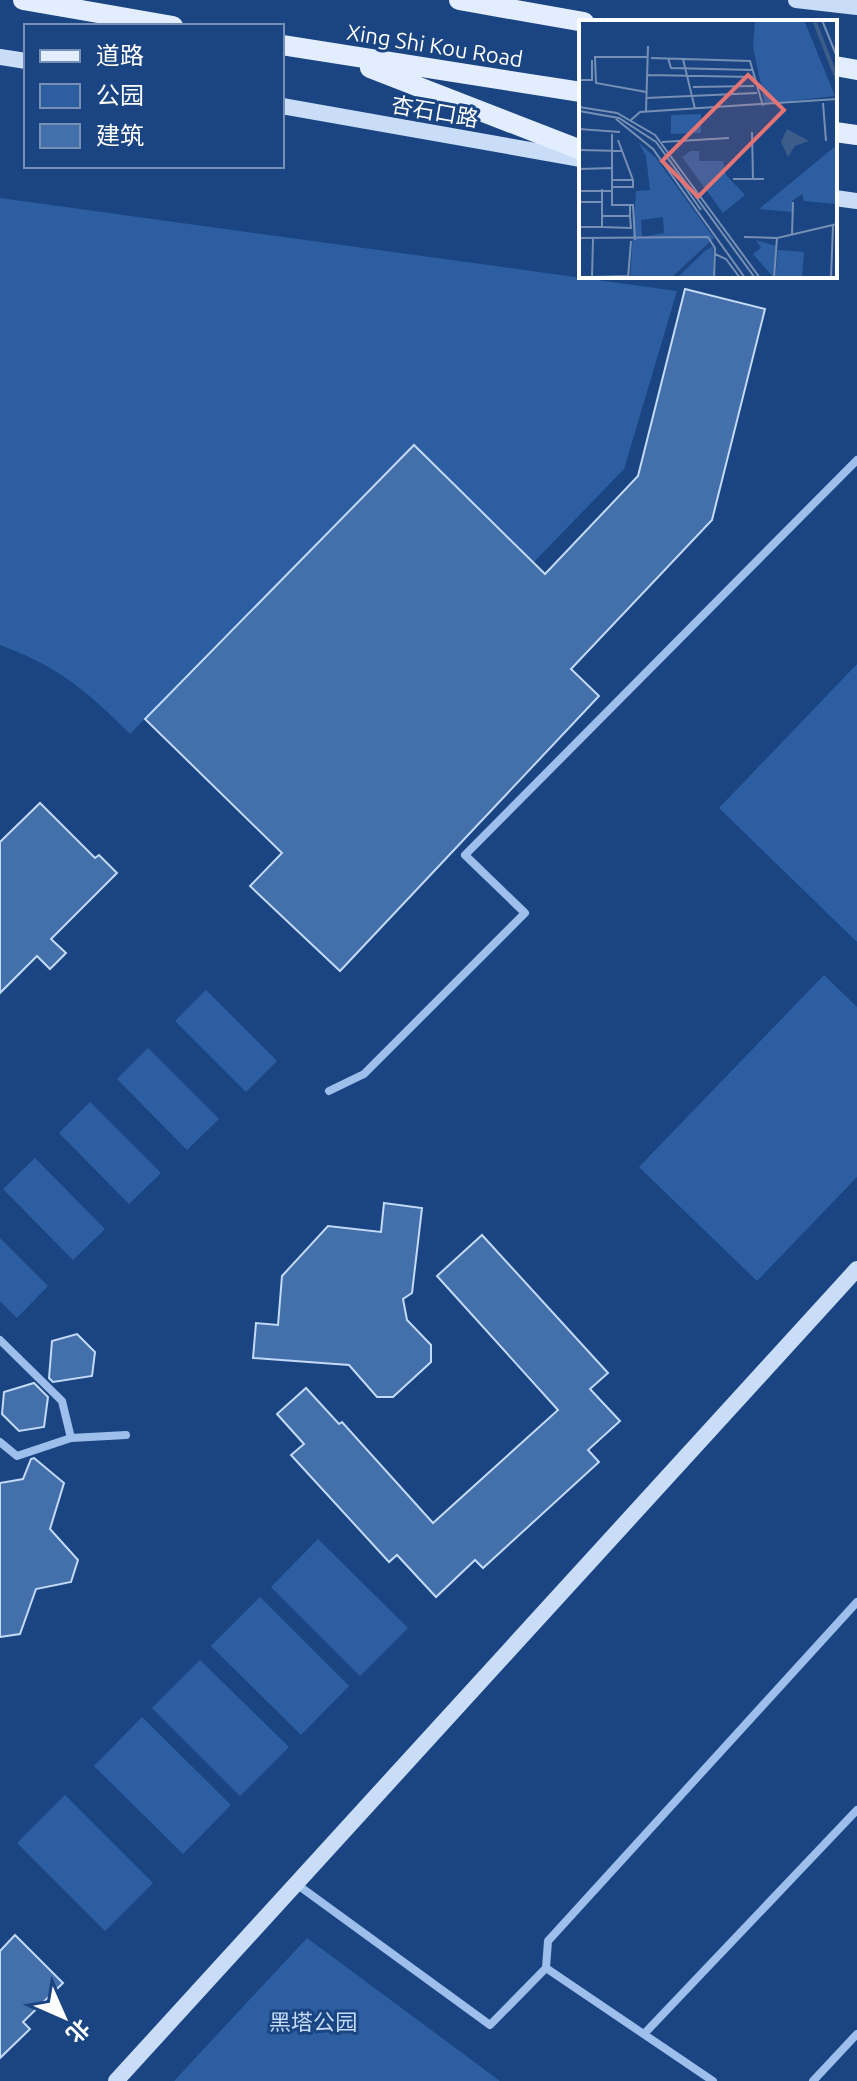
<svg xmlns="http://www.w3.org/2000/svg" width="857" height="2081" viewBox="0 0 857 2081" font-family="Ubuntu,'Noto Sans SC',sans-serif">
  <rect width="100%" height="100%" fill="#1a4582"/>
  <!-- green -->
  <path fill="#2d5ea1" d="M 0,198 L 677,291 L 624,469 L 533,563 L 413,445 L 130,734 C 86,690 59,667 0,645 Z
    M 857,664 L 857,942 L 719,808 Z
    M 824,975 L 857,1007 L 857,1177 L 757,1281 L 639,1167 Z
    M 206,990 L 277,1061 L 246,1092 L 175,1021 Z
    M 148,1048 L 219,1119 L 187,1150 L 117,1079 Z
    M 90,1102 L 161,1173 L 129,1204 L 59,1133 Z
    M 35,1158 L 105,1229 L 73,1260 L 3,1189 Z
    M 0,1238 L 48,1286 L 17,1318 L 0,1301 Z
    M 318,1539 L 408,1628 L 360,1676 L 271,1587 Z
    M 260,1597 L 349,1686 L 301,1735 L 211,1646 Z
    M 200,1660 L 289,1747 L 240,1796 L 152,1708 Z
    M 142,1717 L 231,1805 L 183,1854 L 94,1766 Z
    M 65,1795 L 153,1883 L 105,1931 L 17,1843 Z
    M 307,1938 L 500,2081 L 174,2081 Z"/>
  <!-- building -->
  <path fill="#436fab" stroke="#c3daf8" stroke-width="2" d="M 685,289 L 765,309 L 712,520 L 571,669 L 599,696 L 340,971 L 250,886 L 282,853 L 145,719 L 414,445 L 545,574 L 638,476 Z
    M 40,803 L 95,858 L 99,855 L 117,873 L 51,939 L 66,953 L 50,969 L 37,956 L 0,993 L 0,842 Z
    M 384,1203 L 422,1208 L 412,1293 L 403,1299 L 407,1320 L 431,1345 L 431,1362 L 393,1397 L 377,1397 L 349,1365 L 253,1358 L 256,1323 L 278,1325 L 282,1276 L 328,1226 L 381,1232 Z
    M 482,1235 L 608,1373 L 590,1389 L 620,1421 L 588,1450 L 599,1462 L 483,1568 L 475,1560 L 436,1597 L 397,1555 L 389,1562 L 291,1455 L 304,1444 L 277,1414 L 306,1388 L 339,1424 L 342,1422 L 433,1523 L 558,1410 L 437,1276 Z
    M 77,1334 L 95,1352 L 92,1376 L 53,1382 L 49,1378 L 52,1341 Z
    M 34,1383 L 48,1397 L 44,1427 L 19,1431 L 2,1414 L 4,1392 Z
    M 34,1458 L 64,1483 L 50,1529 L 78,1560 L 71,1582 L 36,1589 L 20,1634 L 0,1637 L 0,1483 L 23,1479 L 31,1459 Z
    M 15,1935 L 63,1983 L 23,2022 L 30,2029 L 0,2058 L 0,1951 Z"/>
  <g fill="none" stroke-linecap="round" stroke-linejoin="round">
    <!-- street -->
    <path stroke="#9ebfeb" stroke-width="8" d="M 329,1091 L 364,1074 L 525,913 L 465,855 L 857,460
      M 0,1340 L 62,1401 L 71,1438 L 126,1435
      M 0,1442 L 17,1456 L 71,1438
      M 295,1883 L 490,2025 L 546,1968 L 548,1941 L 857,1602
      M 546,1968 L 713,2081
      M 644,2034 L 857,1810
      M 813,2081 L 857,2034"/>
    <!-- secondary -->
    <path stroke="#caddf8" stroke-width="16" d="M 796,0 L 857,7
      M 0,57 L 26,61
      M 282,106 L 581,159
      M 835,198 L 857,201
      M 116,2081 L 857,1269"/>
    <!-- primary -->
    <path stroke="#e2edff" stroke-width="20" d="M 23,0 L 173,26
      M 459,0 L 584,22
      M 282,45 L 581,92
      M 835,66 L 857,70
      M 370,68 L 581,150
      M 835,132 L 857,135"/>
  </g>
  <g text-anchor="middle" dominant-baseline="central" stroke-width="6" stroke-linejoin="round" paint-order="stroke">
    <!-- street labels -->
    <g font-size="22" fill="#fff" stroke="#1a4582">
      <text transform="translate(435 45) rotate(9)">Xing Shi Kou Road</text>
      <text transform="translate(435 111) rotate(10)">杏石口路</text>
    </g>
    <!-- park labels -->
    <g font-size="22" fill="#c3daf8" stroke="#1a4582">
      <text x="313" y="2021">黑塔公园</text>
    </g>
  </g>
  <!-- overview -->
  <g transform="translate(579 20)">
    <rect width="258" height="258" fill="#1a4582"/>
    <path d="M 176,0 L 225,0 L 256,76 L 186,84 L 174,27 ZM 122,94 L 122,113 L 92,114 L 92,95 ZM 59,122 L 77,138 L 135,218 L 92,258 L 51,258 L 57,171 L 71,170 L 67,136 ZM 84,197 L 85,213 L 63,217 L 62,200 ZM 258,125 L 257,184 L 225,181 L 223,174 L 213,181 L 213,192 L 180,189 ZM 112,131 L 120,131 L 120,141 L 144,141 L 147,155 L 166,175 L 144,193 L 103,137 ZM 177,220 L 197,226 L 194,257 L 174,234 L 182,228 ZM 134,226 L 134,258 L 98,258 L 127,230 ZM 199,230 L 225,232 L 223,258 L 196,258 Z" fill="#2d5ea1" fill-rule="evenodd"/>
    <path d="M 208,109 L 230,121 L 216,126 L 209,137 L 202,122 Z" fill="#3c5c89"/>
    <path fill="none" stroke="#3c5c89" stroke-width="4" d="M 235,0 L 258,59"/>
    <path fill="none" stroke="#768fb4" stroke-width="2" d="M 243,0 L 258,37M 72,38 L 171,41 L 184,86M 89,38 L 92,48 L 173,50M 104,39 L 116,89M 69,55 L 174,57M 0,60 L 13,60 L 13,40M 114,67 L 175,66M 67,72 L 17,63 L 16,37 L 69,37M 67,78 L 178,73M 244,83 L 247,121M 0,87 L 38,93 L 76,115 L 181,258M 0,91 L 40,98 L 77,122 L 176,258M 67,92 L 69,26M 37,99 L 74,129 L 166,258M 52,100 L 61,92 L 258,79M 0,109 L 41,112M 173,112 L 174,159M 33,114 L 33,147M 83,122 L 150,118M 0,130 L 43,131M 0,149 L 33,148 L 33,185 L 54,185 L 56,220M 94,150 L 122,190M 154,159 L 185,159M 33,160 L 54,160 L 39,120M 33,167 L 54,167 L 54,160M 0,171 L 33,171M 0,182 L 23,182 L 23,169M 23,196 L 51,196 L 51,185M 0,207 L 23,207 L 23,182M 23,207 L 52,208 L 51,196M 213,215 L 214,182M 165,217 L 198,218M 0,218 L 129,217 L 136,228 L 135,258M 136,234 L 147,239 L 161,258M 13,257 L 49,256M 13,258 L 14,219M 49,258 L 52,221M 195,258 L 198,218 L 258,204M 252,258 L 254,205"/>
    <path fill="#e47373" fill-opacity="0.15" stroke="#e47373" stroke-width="4" d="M 169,55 L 205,90 L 119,177 L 83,141 Z"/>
    <rect width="258" height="258" fill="none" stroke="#fff" stroke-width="4"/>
  </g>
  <!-- legend -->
  <rect x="24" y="24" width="260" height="144" fill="#1a4582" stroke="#768fb4" stroke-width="2"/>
  <rect x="40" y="50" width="40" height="12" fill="#e2edff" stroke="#768fb4" stroke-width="2"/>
  <text x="96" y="64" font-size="24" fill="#ffffff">道路</text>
  <rect x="40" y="84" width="40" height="24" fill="#2d5ea1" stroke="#768fb4" stroke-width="2"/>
  <text x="96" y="104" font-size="24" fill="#ffffff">公园</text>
  <rect x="40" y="124" width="40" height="24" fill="#436fab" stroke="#768fb4" stroke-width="2"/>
  <text x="96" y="144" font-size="24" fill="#ffffff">建筑</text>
  <!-- north arrow -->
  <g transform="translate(64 2017) rotate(135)" stroke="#1a4582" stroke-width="6" paint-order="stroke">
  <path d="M0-6L14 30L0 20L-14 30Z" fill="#ffffff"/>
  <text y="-12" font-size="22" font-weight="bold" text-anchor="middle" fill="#ffffff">北</text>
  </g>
</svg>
